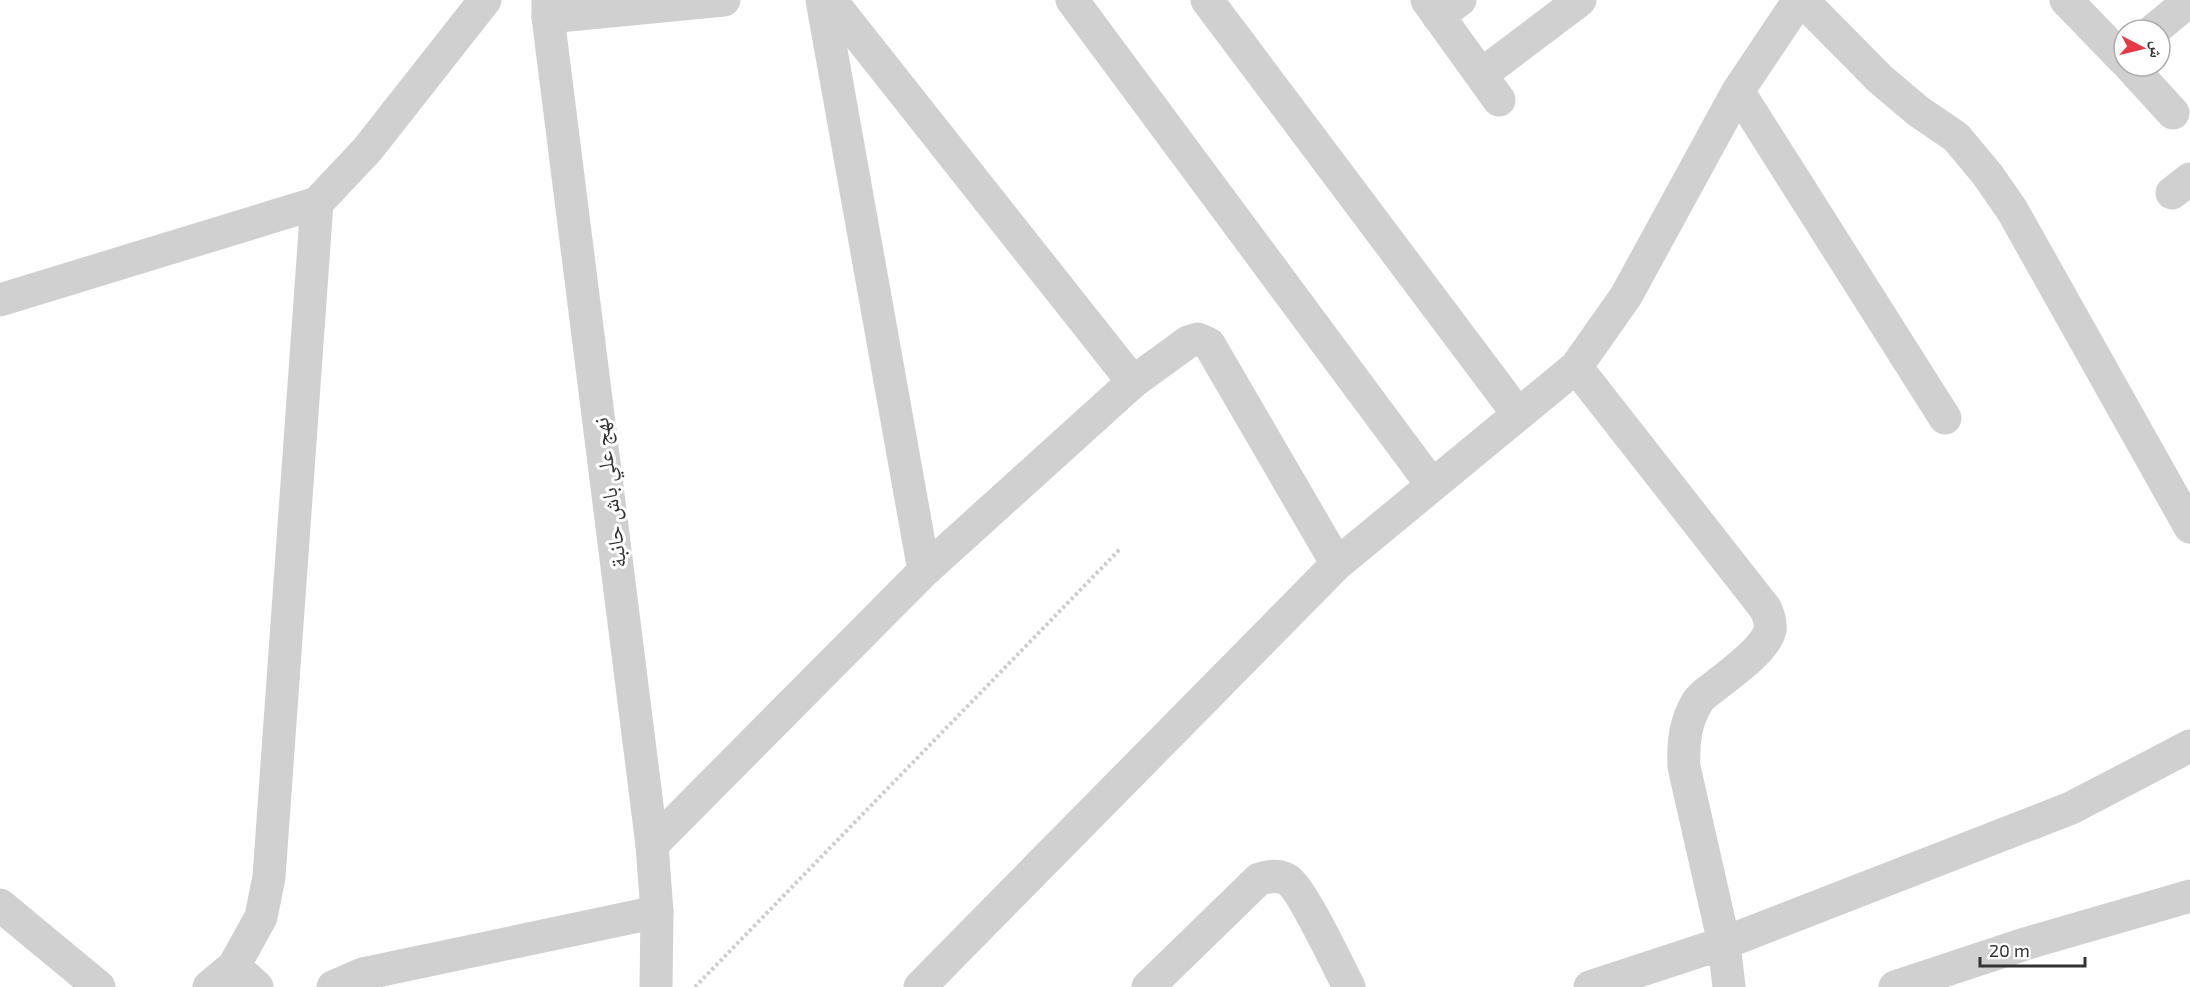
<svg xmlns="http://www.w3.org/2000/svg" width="2190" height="987" viewBox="0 0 2190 987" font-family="'Exo 2','Noto Naskh Arabic',sans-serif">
  <rect width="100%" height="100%" fill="#fff"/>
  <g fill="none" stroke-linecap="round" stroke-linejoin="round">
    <!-- path -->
    <path stroke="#cdcdcd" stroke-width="4" stroke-dasharray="3 3" stroke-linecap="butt" d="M 695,987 L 1121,548"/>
    <!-- minor -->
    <path stroke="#d0d0d0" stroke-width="33" d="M 822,0 L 924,571
      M 825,0 L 840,12 L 1133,382
      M 1072,0 L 1432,485
      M 1207,0 L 1518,414
      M 1427,0 L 1499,100
      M 1802,0 L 1880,79 L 1918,111 L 1956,137 L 1987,174 L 2012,210 L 2190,527
      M 2066,0 L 2124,60
      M 1438,16 L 1460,0
      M 548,17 L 724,0
      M 2154,30 L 2190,0
      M 2130,66 L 2173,113
      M 1481,75 L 1580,0
      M 1738,91 L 1945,418
      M 2172,193 L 2190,179
      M 0,300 L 317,203 L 367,150 L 485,0
      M 1576,367 L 1765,608 C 1768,614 1771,623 1770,630 C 1765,650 1731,673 1715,686 C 1710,690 1702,695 1698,701 C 1685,721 1683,743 1684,767 L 1724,943 L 1729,987
      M 652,845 L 924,571 L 1133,382 L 1188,342 L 1198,339 L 1209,344 L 1337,564
      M 0,905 L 99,987
      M 234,966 L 257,987
      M 209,987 L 234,966 L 261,917 L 269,877 L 317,203
      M 333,987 L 363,974 L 657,912
      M 920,987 L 1337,564 L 1576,367 L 1626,296 L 1738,91 L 1799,0
      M 1148,987 L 1259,879 C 1268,877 1277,874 1286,879 C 1301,886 1339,968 1349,987
      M 1590,987 L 1724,943 L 2071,808 L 2190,746
      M 1895,987 L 2028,943 L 2190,896"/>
    <!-- tertiary -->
    <path stroke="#d0d0d0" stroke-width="33" d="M 548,0 L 548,17 L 652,845 L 657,912 L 656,987"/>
  </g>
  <g text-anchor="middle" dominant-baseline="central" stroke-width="6" stroke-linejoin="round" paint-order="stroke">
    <!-- street labels -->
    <g font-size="22" fill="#333" stroke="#fff">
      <text transform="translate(608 493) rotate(-97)">نهج علي باش حانبة</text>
    </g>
  </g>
  <!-- north arrow -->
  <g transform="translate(2142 48) rotate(97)"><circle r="28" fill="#ffffff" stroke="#adadad" stroke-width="1.5"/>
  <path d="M0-4.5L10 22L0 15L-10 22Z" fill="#e63946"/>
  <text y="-9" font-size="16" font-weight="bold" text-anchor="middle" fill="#333333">ش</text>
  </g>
  <!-- scale -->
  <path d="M1980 957v9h105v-9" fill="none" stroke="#333333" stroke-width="3"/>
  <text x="1989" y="957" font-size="18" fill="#333333" stroke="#ffffff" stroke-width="4.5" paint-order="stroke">20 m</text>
</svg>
